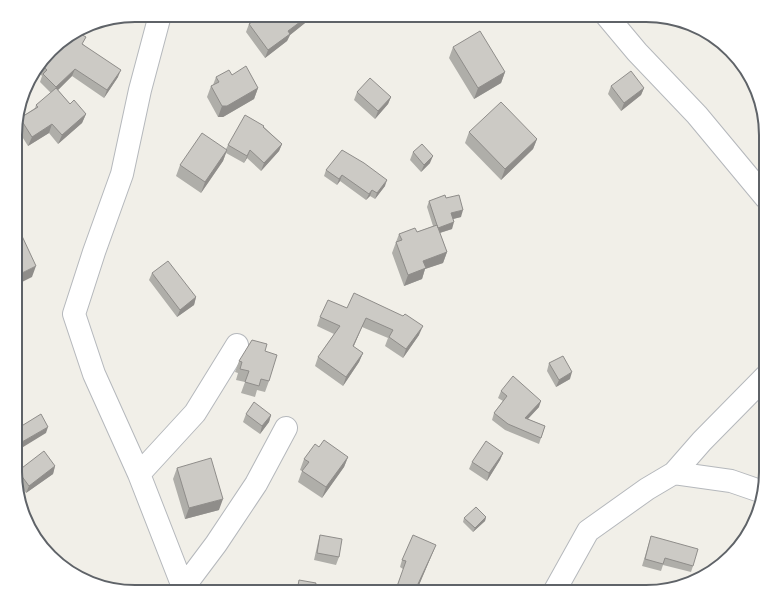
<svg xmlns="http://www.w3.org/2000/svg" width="781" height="607" viewBox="0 0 781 607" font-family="Roboto,sans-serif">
  <rect width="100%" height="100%" fill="#f1efe8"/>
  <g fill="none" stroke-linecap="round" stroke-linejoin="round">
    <!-- minor casing -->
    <g stroke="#b5b8bc" stroke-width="24">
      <path id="minor" d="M 160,15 L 140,90 L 122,174 L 94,252 L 74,314 L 94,374 L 139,474 L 185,592
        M 606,15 L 637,52 L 697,115 L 766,198
        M 674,473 L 702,441 L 766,376
        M 139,474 L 195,413 L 237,345
        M 183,588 L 216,544 L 256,484 L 286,428
        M 554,592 L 588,531 L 647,489 L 674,473 L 731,481 L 763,492"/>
    </g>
    <!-- minor -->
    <use href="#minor" stroke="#fff" stroke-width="22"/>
  </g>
  <!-- wall -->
  <path fill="#afaea9" d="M 308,16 L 305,23 L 290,35 L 287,41 L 265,58 L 246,32 L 249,24 Z
    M 83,44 L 118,77 L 104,98 L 72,76 L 58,90 L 70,104 L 86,114 L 82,123 L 58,144 L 49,133 L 28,146 L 16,127 L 20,118 L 35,108 L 36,105 L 51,93 L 40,82 L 42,76 L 36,69 L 56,45 Z
    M 453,47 L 505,72 L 501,83 L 474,99 L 449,58 Z
    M 232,75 L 258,88 L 254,99 L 223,117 L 218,117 L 207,97 L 211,86 L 213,85 L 216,77 Z
    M 611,86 L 644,88 L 641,95 L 621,111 L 608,94 Z
    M 357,92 L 391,97 L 388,104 L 375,119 L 354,100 Z
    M 264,127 L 282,144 L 279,151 L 261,171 L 247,158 L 244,163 L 226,153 L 223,161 L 201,193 L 176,176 L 180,165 L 226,149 L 228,145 Z
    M 469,132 L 537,139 L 533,149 L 501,180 L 465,143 Z
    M 413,152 L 430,163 L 421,172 L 410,160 Z
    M 326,170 L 385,186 L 375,199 L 370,196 L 366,200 L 340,181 L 337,185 L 324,176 Z
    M 446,198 L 461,217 L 453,219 L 452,229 L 440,233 L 447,252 L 443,263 L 425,269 L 422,279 L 404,286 L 392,253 L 399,234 L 417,232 L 433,226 L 427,207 L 429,201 Z
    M 152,273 L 196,297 L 194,305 L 177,317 L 149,280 Z
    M 347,308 L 419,335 L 403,358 L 385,346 L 388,338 L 362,327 L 353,347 L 363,353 L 359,362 L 343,386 L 315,366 L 318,357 L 334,334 L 317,326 L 320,317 Z
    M 265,351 L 269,381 L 265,392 L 257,390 L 255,397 L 241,393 L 245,382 L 236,380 L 238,373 L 235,372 L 239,361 Z
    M 549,363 L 570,379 L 556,387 L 547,371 Z
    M 501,391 L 539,407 L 528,419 L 545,426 L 539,444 L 505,430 L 492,420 L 494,413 L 503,401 L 498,398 Z
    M 246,414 L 271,415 L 269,422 L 260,434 L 243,422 Z
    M 319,447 L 348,457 L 344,467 L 322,498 L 298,482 L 302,471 L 300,470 L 304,459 Z
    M 503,453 L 500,460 L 487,481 L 469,469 L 472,462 Z
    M 55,466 L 53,474 L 26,493 L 15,479 L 18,471 Z
    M 177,468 L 219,510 L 185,519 L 173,479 Z
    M 486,517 L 485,521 L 473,532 L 463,522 L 464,518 Z
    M 320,535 L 339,557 L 336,565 L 314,560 L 318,542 Z
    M 651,536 L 693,566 L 691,572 L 663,565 L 661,571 L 642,566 Z
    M 436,545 L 419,585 L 419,592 L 403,569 L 400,567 L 402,560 Z"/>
  <!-- shaded-wall -->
  <path fill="#8f8d8a" d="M 308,16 L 305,23 L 290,35 L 287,41 L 265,58 L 268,50 L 288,31 Z
    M 75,69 L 72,76 L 53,95 L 56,87 Z
    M 121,70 L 118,77 L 104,98 L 107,90 Z
    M 505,72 L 501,83 L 474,99 L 478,88 Z
    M 258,88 L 254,99 L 223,117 L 218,117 L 222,106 Z
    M 644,88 L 641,95 L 621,111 L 624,103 Z
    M 391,97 L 388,104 L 375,119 L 378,111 Z
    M 86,114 L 82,123 L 58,144 L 62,135 Z
    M 52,124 L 49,133 L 28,146 L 32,137 Z
    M 537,139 L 533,149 L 501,180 L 505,169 Z
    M 282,144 L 279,151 L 261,171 L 264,163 Z
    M 227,150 L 223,161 L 201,193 L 205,182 Z
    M 250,150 L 247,158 L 244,163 L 247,156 Z
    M 433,156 L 430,163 L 421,172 L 424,165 Z
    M 342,175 L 340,181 L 337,185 L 339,179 Z
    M 387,180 L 385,186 L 375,199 L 377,193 Z
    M 372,190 L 370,196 L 366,200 L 369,194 Z
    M 463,210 L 461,217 L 449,220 L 451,213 Z
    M 454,222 L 452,229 L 436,234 L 438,228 Z
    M 447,252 L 443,263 L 425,269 L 422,279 L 404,286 L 408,275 L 423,261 Z
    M 36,266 L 32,277 L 16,285 L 16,276 Z
    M 196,297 L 194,305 L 177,317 L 180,310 Z
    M 366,318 L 362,327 L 350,355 L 353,346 Z
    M 423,326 L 419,335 L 403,358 L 406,349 Z
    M 363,353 L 359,362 L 343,386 L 346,377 Z
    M 572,372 L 570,379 L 556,387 L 559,380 Z
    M 541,401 L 539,407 L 523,424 L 525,418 Z
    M 271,415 L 269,422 L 260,434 L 262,426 Z
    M 48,427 L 46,433 L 15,452 L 15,446 Z
    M 503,453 L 500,460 L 487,481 L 489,473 Z
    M 348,457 L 344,467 L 322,498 L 326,487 Z
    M 55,466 L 53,474 L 26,493 L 29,486 Z
    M 223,499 L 219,510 L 185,519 L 189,508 Z
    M 486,517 L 485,521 L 473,532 L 475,528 Z
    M 436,545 L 433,552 L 416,592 L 418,584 Z"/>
  <!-- building -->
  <path fill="#cccac5" stroke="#8f8d8a" d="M 262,15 L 307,15 L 308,16 L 288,31 L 290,34 L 268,50 L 249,24 Z
    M 480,31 L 505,72 L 478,88 L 453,47 Z
    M 77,32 L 86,37 L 82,44 L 121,70 L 107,90 L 75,69 L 56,87 L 43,74 L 47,70 L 40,63 L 56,45 Z
    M 246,66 L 258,88 L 227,106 L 222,106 L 211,86 L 219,82 L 216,77 L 229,70 L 232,75 Z
    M 631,71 L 644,88 L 624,103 L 611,86 Z
    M 370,78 L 391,97 L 378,111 L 357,92 Z
    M 56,88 L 70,104 L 74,100 L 86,114 L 62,135 L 52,124 L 32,137 L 20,118 L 38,107 L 36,105 Z
    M 501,102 L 537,139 L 505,169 L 469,132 Z
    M 245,115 L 264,126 L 263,127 L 282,144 L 264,163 L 250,150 L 247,156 L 228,145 Z
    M 202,133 L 227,150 L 205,182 L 180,165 Z
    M 422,144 L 433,156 L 424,165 L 413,152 Z
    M 342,150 L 364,163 L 387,180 L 377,193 L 372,190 L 369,194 L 342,175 L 339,179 L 326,170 Z
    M 445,195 L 446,198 L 459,195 L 463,210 L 451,213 L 454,222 L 438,228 L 429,201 Z
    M 437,225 L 447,252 L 423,261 L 426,268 L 408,275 L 396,242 L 402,240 L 399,234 L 415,228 L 417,232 Z
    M 22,236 L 36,266 L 16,276 L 16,239 Z
    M 168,261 L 196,297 L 180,310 L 152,273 Z
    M 354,293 L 403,316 L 405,314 L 423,326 L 406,349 L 389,337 L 393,330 L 366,318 L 353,346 L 363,353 L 346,377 L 318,357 L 340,326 L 320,317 L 328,300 L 347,308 Z
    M 252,340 L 267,344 L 265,351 L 277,355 L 269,381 L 261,379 L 259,386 L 245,382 L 249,371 L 240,369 L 242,362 L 239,361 Z
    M 563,356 L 572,372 L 559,380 L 549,363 Z
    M 513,376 L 541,401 L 525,418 L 545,426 L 541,438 L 508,424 L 494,413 L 507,396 L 501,391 Z
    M 254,402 L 271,415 L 262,426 L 246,414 Z
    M 41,414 L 48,427 L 15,446 L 15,430 Z
    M 324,440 L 348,457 L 326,487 L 302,471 L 309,462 L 304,459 L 315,444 L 319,447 Z
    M 486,441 L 503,453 L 489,473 L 472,462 Z
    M 44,451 L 55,466 L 29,486 L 18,471 Z
    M 211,458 L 223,499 L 189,508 L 177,468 Z
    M 476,507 L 486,517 L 475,528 L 464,518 Z
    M 320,535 L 342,539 L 339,557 L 317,553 Z
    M 413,535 L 436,545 L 418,584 L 421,585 L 419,592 L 395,592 L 406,561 L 402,560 Z
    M 651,536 L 698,549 L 693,566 L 665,558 L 663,564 L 645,559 Z
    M 693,577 L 699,578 L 691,583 Z
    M 299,580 L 316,583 L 314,592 L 297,591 Z"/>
  <!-- crop -->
  <path d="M0 0H781V607H0ZM135 22H646A113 113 0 0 1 759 135V472A113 113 0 0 1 646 585H135A113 113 0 0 1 22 472V135A113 113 0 0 1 135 22Z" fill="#fff" fill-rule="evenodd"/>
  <path fill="none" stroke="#5f6368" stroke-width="2" d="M135 22H646A113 113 0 0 1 759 135V472A113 113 0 0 1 646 585H135A113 113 0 0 1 22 472V135A113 113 0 0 1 135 22Z"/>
</svg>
